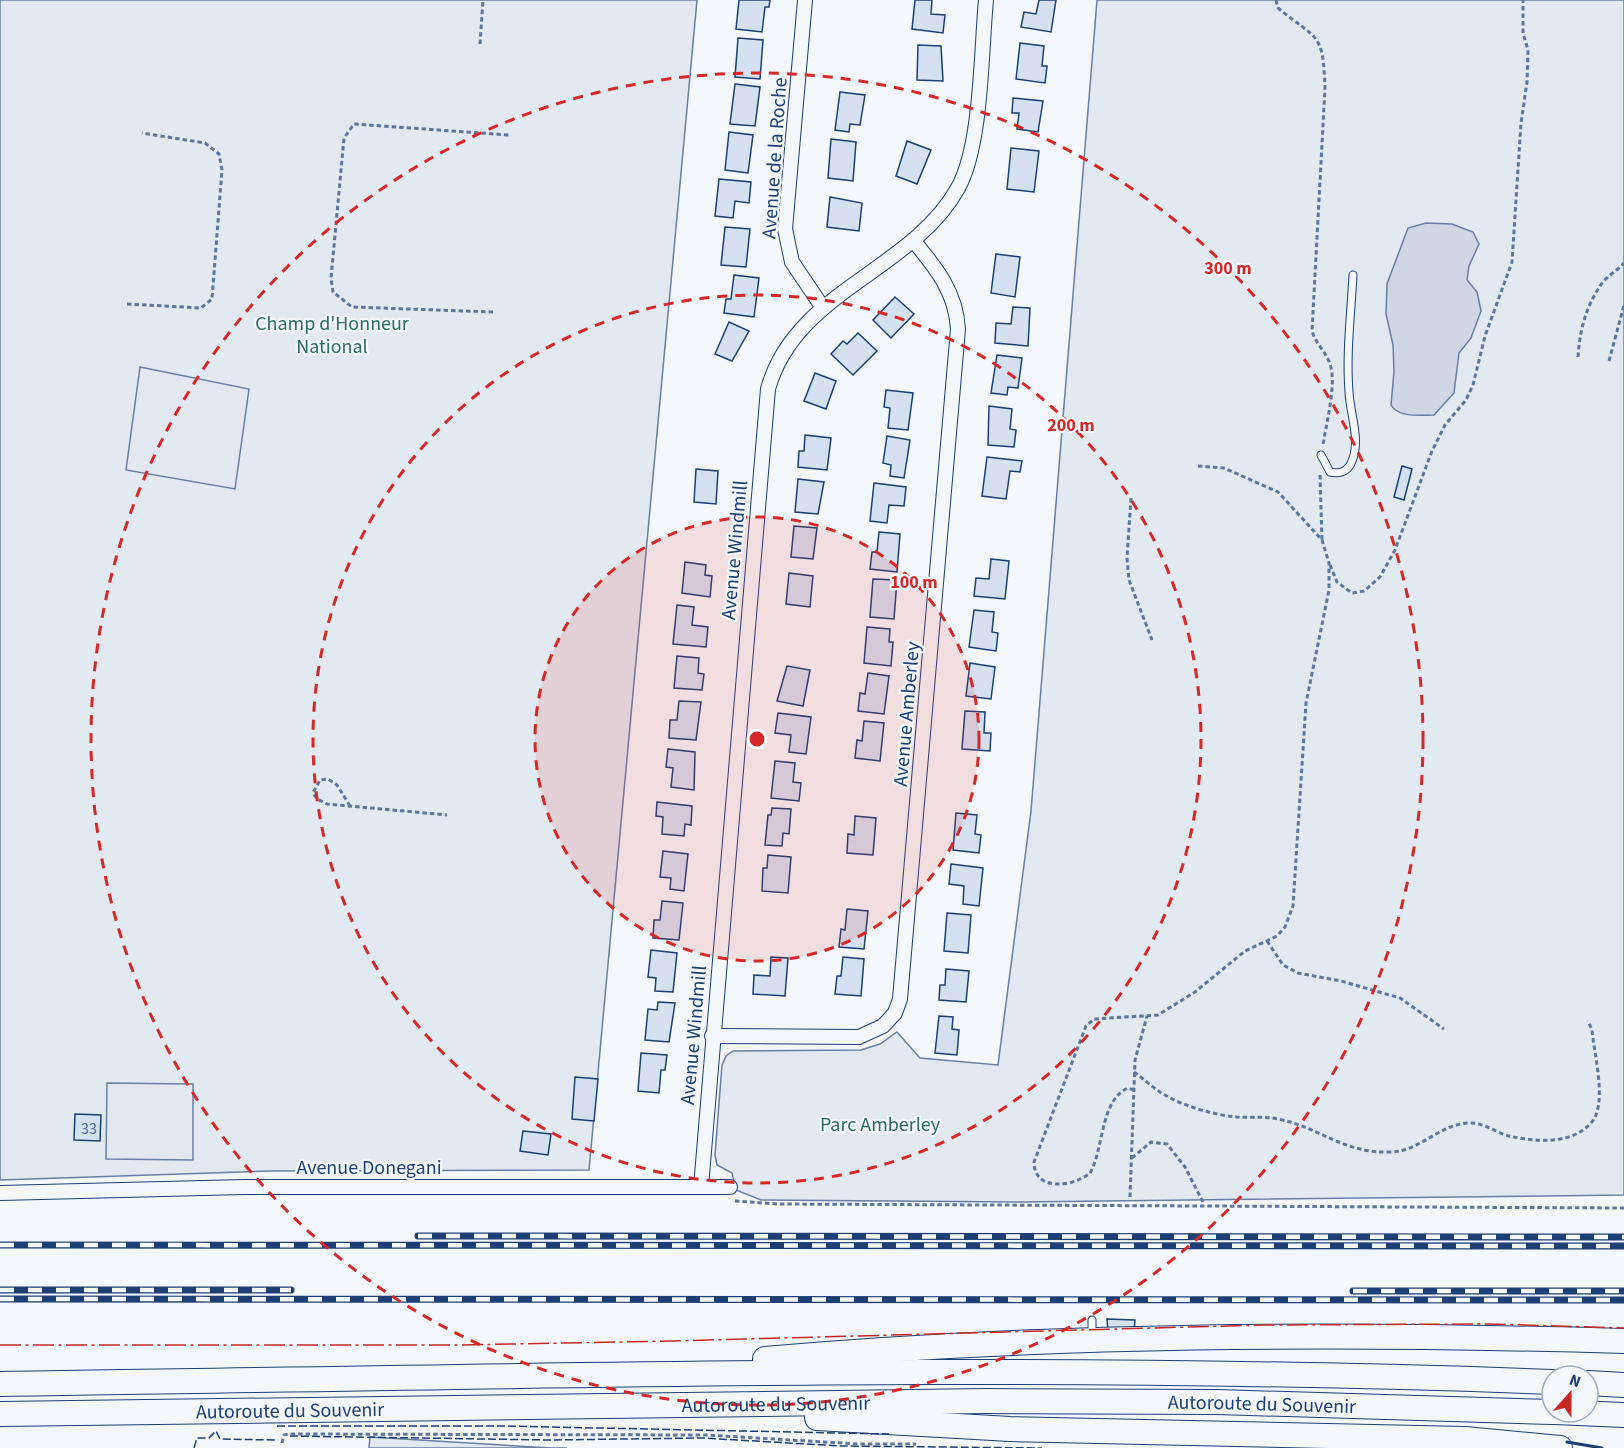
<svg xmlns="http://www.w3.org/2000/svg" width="1624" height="1448" viewBox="0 0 1624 1448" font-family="'Source Sans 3',sans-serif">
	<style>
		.green { fill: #e3e9f0; stroke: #687fa3; stroke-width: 1.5 }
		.parking { fill: #e3e8f0; stroke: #687fa3; stroke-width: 1.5 }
		.water { fill: #cfd7e4; stroke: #687fa3; stroke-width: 1.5 }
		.building { fill: #d5e0f0; stroke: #1d3f73; stroke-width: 1.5 }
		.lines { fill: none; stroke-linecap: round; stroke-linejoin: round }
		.lane-casing { stroke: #1d3f73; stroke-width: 9 }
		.street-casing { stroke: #1d3f73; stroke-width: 16 }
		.highway-casing { stroke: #1d3f73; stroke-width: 26 }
		.path { stroke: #5e769c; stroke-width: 3; stroke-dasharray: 4.5 3; stroke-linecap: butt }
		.lane { stroke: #f4f7fb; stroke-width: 7 }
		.street { stroke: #f4f7fb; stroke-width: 14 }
		.highway { stroke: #f4f7fb; stroke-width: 24 }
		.rail-casing { stroke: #1d3f73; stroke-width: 7 }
		.rail { stroke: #f4f7fb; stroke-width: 4.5; stroke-dasharray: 14; stroke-linecap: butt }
		.fence { stroke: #1d3f73; stroke-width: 1.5; stroke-dasharray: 8 3; stroke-linecap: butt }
		.wall { stroke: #1d3f73; stroke-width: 3 }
		.power { stroke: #c62828; stroke-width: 1.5; stroke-dasharray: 21 4.5 3 4.5; stroke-linecap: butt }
		.ring { fill: none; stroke: #d62828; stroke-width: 3; stroke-dasharray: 10 8 }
		.labels { text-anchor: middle; stroke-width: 4.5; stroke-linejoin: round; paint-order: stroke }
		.number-label { font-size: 16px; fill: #4b6792 }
		.street-label { font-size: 20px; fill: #1d3f73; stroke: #f4f7fb }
		.park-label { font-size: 20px; fill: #2c6c60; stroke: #f4f7fb }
		.centre { fill: #d62828; stroke: #f4f7fb; stroke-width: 3 }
		.ring-label { font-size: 18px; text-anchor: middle; font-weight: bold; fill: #d62828; stroke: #f4f7fb; stroke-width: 4.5; stroke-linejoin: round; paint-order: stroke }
	</style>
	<rect width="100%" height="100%" fill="#f4f7fb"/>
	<g class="green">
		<polygon points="0,0 697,0 589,1170 269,1171 0,1180"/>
		<polygon points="1097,0 1624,0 1624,1195 1021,1202 761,1200 736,1190 732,1173 717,1165 715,1155 722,1065 726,1056 733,1051 861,1050 880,1044 897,1032 920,1058 998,1065 1031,811"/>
		<polygon points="370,1437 551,1448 567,1448 369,1448"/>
	</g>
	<g class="parking">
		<polygon points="140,367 249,389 235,489 126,470"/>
		<polygon points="107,1083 193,1084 193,1160 106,1159"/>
	</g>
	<path class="water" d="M 1426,223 L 1452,224 L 1473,232 L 1479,244 L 1469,266 L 1467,280 L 1477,292 L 1481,311 L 1471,338 L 1459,353 L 1454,393 L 1434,415 C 1421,415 1398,418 1391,405 L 1394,372 L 1393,345 L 1386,314 L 1387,284 L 1408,228 Z"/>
	<g class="building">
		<polygon points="739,0 770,0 769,7 765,7 762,32 736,29"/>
		<polygon points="915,0 932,0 931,14 945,15 943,33 912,29"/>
		<polygon points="1039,0 1056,0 1051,32 1021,27 1024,12 1036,14"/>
		<polygon points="738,38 763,40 760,79 735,77"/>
		<polygon points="1020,43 1044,46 1042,66 1047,66 1045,83 1016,79"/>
		<polygon points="918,45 941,46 943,81 917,80"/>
		<polygon points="735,84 760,87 755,126 730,124"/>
		<polygon points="840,92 865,95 860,125 850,124 849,132 835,130"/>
		<polygon points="1013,98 1043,101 1038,132 1017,129 1019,113 1012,113"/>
		<polygon points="729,132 753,135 748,173 725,170"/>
		<polygon points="831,139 856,142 853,181 828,178"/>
		<polygon points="907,141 931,150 917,184 896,176"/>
		<polygon points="1011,148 1039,151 1034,192 1007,189"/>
		<polygon points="719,179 751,182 749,203 735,201 733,218 715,216"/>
		<polygon points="830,197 862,203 859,231 827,227"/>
		<polygon points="725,227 750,229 746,267 721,265"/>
		<polygon points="996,254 1020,257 1015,297 991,293"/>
		<polygon points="734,275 759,278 754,317 724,313 726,299 731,299"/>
		<polygon points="895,297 914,314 891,338 873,320"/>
		<polygon points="1013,307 1030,308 1028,346 995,343 996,323 1011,324"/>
		<polygon points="729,322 749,331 732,361 715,354"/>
		<polygon points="858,333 877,351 853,375 831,354 843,341 847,344"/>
		<polygon points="997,355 1022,358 1018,388 1008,387 1007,395 991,393"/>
		<polygon points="815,373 836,381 826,409 804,401"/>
		<polygon points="886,390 913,393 908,430 888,428 890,408 884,407"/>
		<polygon points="989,406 1012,409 1010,429 1016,430 1014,447 988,445"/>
		<polygon points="805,435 831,438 827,470 798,467 799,451 804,451"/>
		<polygon points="887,436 910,440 904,478 890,476 891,465 883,463"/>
		<polygon points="987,457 1022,461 1020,472 1010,471 1006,499 982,496"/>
		<polygon points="1402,466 1412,469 1404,500 1394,497"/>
		<polygon points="696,469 718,471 716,504 694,502"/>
		<polygon points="798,479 824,482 818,514 795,512"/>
		<polygon points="874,483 906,487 904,506 889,505 887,523 870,521"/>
		<polygon points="794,526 817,528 813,559 791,557"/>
		<polygon points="879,532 900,534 897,572 870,569 872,552 877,552"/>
		<polygon points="991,559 1009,561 1005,599 974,596 976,578 989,579"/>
		<polygon points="685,562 706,565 705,575 712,576 710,597 682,593"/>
		<polygon points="789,573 813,576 810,607 786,604"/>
		<polygon points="873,579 897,580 894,619 870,617"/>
		<polygon points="677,605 694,607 692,625 708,627 706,647 673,644"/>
		<polygon points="974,610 994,612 992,632 998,633 996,651 969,647"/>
		<polygon points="867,627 890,629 889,642 893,642 891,666 864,663"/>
		<polygon points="677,656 699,658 698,673 704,674 702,690 674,688"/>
		<polygon points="970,663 995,667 991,699 966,696"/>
		<polygon points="787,666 810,670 803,706 777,701"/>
		<polygon points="868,673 889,676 884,714 858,711 860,693 865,694"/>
		<polygon points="679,701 701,702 696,740 669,738 670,720 677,720"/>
		<polygon points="965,711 985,712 984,733 991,733 990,751 962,749"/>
		<polygon points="778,713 811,717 806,754 789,752 791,735 775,733"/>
		<polygon points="864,721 884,723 880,761 855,758 857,740 862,741"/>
		<polygon points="668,749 695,752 694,790 671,787 673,768 666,767"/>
		<polygon points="775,761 795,763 793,782 801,783 799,801 771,798"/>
		<polygon points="657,802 692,806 691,825 685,824 684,836 662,834 663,817 656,816"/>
		<polygon points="772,808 791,809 789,834 783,833 782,846 765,845 768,815 771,815"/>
		<polygon points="956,813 977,815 975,834 981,835 979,853 953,850"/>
		<polygon points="855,816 876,818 873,855 847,853 848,834 854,835"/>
		<polygon points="663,851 688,854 684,891 670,889 671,878 660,877"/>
		<polygon points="768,855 791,857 788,893 762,891 763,868 767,868"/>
		<polygon points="951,864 983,868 979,906 963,904 964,886 949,884"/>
		<polygon points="662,901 683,903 679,940 653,938 654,920 660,920"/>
		<polygon points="847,909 868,911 864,949 839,947 841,929 845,930"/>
		<polygon points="947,913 971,915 968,953 944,951"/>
		<polygon points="651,950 677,953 673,992 655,991 656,978 648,977"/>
		<polygon points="771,957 788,958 785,996 753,994 754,975 770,976"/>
		<polygon points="843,957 864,959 861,996 835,994 837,976 841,976"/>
		<polygon points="946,969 969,971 966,1002 939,1000 940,985 945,985"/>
		<polygon points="658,1002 675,1003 669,1042 645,1040 648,1009 657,1010"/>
		<polygon points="939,1016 953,1017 952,1029 959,1030 957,1055 935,1053"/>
		<polygon points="641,1053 667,1055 665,1070 661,1070 659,1093 638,1091"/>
		<polygon points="575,1077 598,1079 594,1121 572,1119"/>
		<polygon points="75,1114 101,1115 100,1141 74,1140"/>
		<polygon points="523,1131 551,1134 548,1155 520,1151"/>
		<polygon points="1107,1319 1135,1320 1134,1331 1108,1331"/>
	</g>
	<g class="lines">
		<g class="lane-casing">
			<g id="lane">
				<path d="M 1321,455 L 1330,472 C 1340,474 1348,472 1352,461 C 1361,440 1350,414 1349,392 C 1346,353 1351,314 1353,275"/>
				<polyline points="1092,1336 1092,1320"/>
			</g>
		</g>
		<g class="street-casing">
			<g id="street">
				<polyline points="805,0 785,229 792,262 823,308"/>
				<path d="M 712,1036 L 859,1037 L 883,1026 L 895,1013 L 900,999 L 958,329 C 956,292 936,268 913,240"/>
				<path d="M 701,1187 L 768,389 C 795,291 912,271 958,188 C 982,145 981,51 986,0"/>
				<polyline points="0,1193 244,1187 730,1187"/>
			</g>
		</g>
		<g class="highway-casing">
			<g id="highway">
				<path d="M 765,1359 C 1050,1334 1338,1333 1624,1341"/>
				<polyline points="1588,1383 1624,1385"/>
				<path d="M 0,1384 C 517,1377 1035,1362 1552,1382"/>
				<polyline points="1555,1412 1624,1415"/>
				<path id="s1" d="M 0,1414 L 986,1401 L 1217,1402 L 1552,1412"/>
				<polyline points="817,1418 1010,1429 1465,1439 1560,1448"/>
			</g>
		</g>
		<g class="path">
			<path d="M 1276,0 L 1278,8 C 1318,41 1323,31 1325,88 L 1312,331 C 1316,344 1326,352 1330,364 C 1337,384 1326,424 1323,445"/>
			<polyline points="480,44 483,0"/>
			<polyline points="127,304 201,308 212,299 222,170 219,154 205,143 142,133"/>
			<polyline points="493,312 352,307 333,292 331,278 344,138 354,124 509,135"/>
			<path d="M 1578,357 C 1580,329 1586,305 1603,282 C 1609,275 1618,270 1624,263"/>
			<polyline points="1609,361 1624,305"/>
			<polyline points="1320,475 1322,540"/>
			<polyline points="1131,498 1127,558 1129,580 1152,640"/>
			<polyline points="1330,565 1337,582 1352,593 1364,591 1380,577 1395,550 1432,451 1445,425 1466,400 1473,385 1485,336 1512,262 1521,123 1527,82 1528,50 1523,33 1523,0"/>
			<polyline points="350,806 337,785 328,779 320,780 313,793 317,799 327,804 447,815"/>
			<polyline points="1267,941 1283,965 1298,973 1341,981 1400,998 1444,1029"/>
			<path d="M 1134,1072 C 1144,1079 1153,1088 1163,1094 C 1183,1106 1214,1115 1237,1117 C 1251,1118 1265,1116 1278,1119 C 1319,1127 1344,1154 1391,1152 C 1421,1151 1440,1123 1471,1123 C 1484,1123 1497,1133 1509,1136 C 1536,1142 1571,1145 1591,1123 C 1608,1105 1594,1054 1592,1030 L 1588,1021"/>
			<path d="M 1134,1090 L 1128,1088 C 1100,1100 1104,1149 1090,1173 C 1073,1187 1034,1192 1034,1162 L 1086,1026 L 1094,1019 L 1158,1015 L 1195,992 L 1245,951 L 1277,936 L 1285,927 L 1293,906 L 1306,703 L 1329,590 L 1329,563 L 1322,540 L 1278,492 L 1224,468 L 1198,466"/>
			<polyline points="1132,1158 1151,1142 1167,1144 1185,1167 1204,1204"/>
			<polyline points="1130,1197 1135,1060 1147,1016"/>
			<polyline points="735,1201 778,1204 1624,1208"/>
			<polyline points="282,1443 284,1435 288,1434 706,1435 858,1444 916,1444"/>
		</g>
		<use href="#lane" class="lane"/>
		<use href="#street" class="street"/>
		<use href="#highway" class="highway"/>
		<g class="rail-casing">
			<g id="rail">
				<polyline points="418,1236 1624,1237"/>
				<polyline points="0,1245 1624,1246"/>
				<polyline points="0,1290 291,1290"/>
				<polyline points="1353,1291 1624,1291"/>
				<polyline points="0,1299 1624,1300"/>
			</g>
		</g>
		<use href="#rail" class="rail"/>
		<g class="fence">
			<polyline points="277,1426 502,1426 889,1434"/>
			<polyline points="290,1436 550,1440 703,1438 841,1446 1042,1448"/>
			<polyline points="194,1448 197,1438 209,1438 216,1431 220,1439 275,1440"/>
		</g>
		<polyline class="wall" points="1567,1442 1602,1448"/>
		<polyline class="power" points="0,1345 460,1345 671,1341 1263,1325 1488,1324 1624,1328"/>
	</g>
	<circle cx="757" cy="739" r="222" fill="#d62828" fill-opacity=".12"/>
	<g class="ring">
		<circle cx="757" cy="739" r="222"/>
		<circle cx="757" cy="739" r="444"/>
		<circle cx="757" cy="739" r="666"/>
	</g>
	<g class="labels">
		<g class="number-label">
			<text x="89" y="1134">33</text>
		</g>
		<g class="street-label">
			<text transform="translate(774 158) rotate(-86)" y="7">Avenue de la Roche</text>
			<text transform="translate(734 550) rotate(-85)" y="7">Avenue Windmill</text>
			<text transform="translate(906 714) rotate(-85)" y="7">Avenue Amberley</text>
			<text transform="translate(693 1035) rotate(-85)" y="7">Avenue Windmill</text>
			<text x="369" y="1174">Avenue Donegani</text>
			<text dy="7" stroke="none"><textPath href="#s1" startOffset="1262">Autoroute du Souvenir</textPath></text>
			<text dy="7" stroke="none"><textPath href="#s1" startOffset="776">Autoroute du Souvenir</textPath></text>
			<text dy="7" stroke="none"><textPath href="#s1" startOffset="290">Autoroute du Souvenir</textPath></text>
		</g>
		<g class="park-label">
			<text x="332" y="330">Champ d'Honneur<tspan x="332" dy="23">National</tspan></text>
			<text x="880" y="1131">Parc Amberley</text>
		</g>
	</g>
	<circle cx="757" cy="739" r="9" class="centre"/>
	<g class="ring-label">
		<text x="1228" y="274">300 m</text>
		<text x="1071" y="431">200 m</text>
		<text x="914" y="588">100 m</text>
	</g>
	<g transform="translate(1570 1394) rotate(21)"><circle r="28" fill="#f4f7fb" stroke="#9eadc5" stroke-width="1.5"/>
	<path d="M0-4.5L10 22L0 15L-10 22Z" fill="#c62828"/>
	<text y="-9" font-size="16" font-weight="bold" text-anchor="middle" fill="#1d3f73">N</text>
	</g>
</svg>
